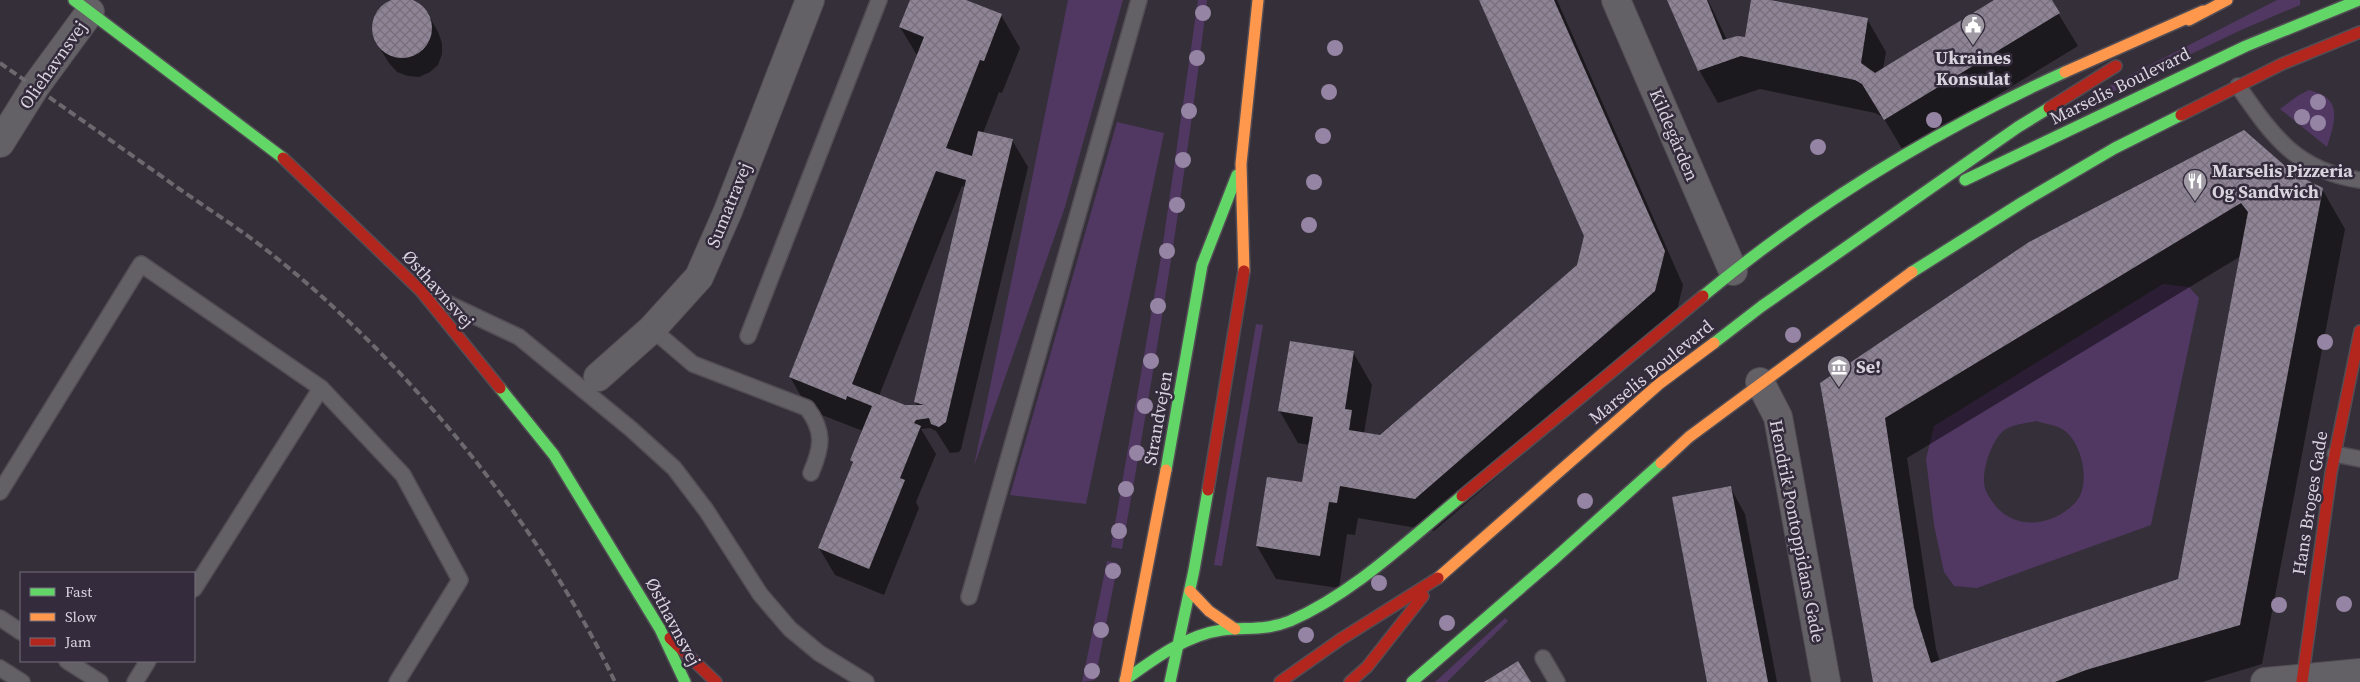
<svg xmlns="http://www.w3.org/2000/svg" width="2360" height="682" viewBox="0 0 2360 682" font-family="'Source Serif 4',serif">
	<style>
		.green { fill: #513862; fill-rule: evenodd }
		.shadow { fill: #0007; fill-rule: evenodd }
		.building { fill: url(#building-cross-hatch); fill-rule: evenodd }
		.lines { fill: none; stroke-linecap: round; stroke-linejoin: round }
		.lane-casing { stroke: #524d55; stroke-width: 18 }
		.street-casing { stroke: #524d55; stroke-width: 30 }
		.fast-casing { stroke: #524d55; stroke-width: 14 }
		.slow-casing { stroke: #524d55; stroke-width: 14 }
		.jam-casing { stroke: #524d55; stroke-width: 14 }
		.lane { stroke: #636066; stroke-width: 15 }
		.street { stroke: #636066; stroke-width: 28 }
		.fast { stroke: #63d668; stroke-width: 11 }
		.slow { stroke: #ff974d; stroke-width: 11 }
		.jam { stroke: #b3261e; stroke-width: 11 }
		.rail { stroke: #6b686e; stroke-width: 4; stroke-dasharray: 8 4; stroke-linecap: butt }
		.tree { fill: #9584a3 }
		.labels { text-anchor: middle; stroke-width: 5; stroke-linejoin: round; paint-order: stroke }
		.poi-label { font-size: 18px; font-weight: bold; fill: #d9d3de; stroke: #342b3c; text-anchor: start }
		.street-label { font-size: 18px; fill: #d9d3de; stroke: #342b3c }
	</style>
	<defs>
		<pattern id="building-cross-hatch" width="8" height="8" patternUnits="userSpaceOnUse" patternTransform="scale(1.25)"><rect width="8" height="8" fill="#8e8495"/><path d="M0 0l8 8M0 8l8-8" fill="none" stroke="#776f7c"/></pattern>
	</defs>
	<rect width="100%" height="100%" fill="#342f38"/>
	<g class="green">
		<polygon points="1068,0 1123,0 1065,207 974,466"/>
		<path d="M 1198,0 L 1207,0 C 1185,184 1155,367 1122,549 L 1111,547 L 1161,257 Z"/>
		<polygon points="2277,0 2300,0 2300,5 2241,30 2106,95 2103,89"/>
		<path d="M 2309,90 C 2344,98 2335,121 2327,147 L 2280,109 L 2299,95 Z"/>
		<polygon points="1117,122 1164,133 1086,504 1010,495"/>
		<path d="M 2163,284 L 2189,287 L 2199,298 L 2151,525 L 1977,588 L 1954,586 L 1944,572 L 1934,525 L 1926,459 L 1934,426 ZM 2036,421 C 2045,424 2058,425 2065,431 C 2083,445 2092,487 2074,504 C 2046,531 2004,530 1986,491 C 1979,475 1992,437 2006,429 C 2015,424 2026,423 2036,421 Z"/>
		<polygon points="1256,324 1263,325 1222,566 1214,565"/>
		<polygon points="1107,561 1118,563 1095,680 1082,682"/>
		<polygon points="1505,618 1508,621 1447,682 1435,682"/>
	</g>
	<g class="shadow">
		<polygon points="394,0 411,0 419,3 427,12 438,32 442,43 442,54 438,65 430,72 419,77 408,76 397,72 389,63 377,44 373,33 373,21 378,11 386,3"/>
		<path d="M 911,0 L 962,0 L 1001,15 L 1020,48 L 1002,93 L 999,92 L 983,133 L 1012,140 L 1028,167 L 961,449 L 959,452 L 950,453 L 936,431 L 930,428 L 921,429 L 936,454 L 916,502 L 919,508 L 884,595 L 835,575 L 819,548 L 853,464 L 851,460 L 863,431 L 809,410 L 790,377 L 918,57 L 900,27 ZM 962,186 L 966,188 L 915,402 L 918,407 L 905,406 L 879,396 Z"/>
		<polygon points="1480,0 1557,0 1683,285 1674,324 1434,531 1358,518 1355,535 1347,534 1339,588 1276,579 1257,546 1303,484 1310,445 1298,443 1279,410 1353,352 1372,385 1364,433 1380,437 1578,266 1585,236"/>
		<polygon points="1669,0 1708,0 1727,40 1746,38 1752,0 1763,0 1867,19 1886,52 1883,69 1996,0 2050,0 2078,46 1904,152 1883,117 1875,113 1760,89 1718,103 1699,70"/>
		<path d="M 2292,174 L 2322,189 L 2345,229 L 2262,664 L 2202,682 L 1874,682 L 1822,383 ZM 2241,256 L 2180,580 L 1940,662 L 1936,649 L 1907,458 Z"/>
		<polygon points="1730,487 1745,514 1777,682 1709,682"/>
	</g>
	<g class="building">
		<circle cx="402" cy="28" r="30"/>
		<path d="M 910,0 L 966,0 L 1002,14 L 984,61 L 980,60 L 946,148 L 972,156 L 978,131 L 1013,139 L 946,422 L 939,427 L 931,424 L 929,418 L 916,420 L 914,423 L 921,426 L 900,478 L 905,480 L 869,569 L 818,548 L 853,462 L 850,460 L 872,406 L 847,396 L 846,400 L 789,377 L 924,37 L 899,27 ZM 936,171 L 966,180 L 914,402 L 924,405 L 905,405 L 852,384 Z"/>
		<polygon points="1479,0 1554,0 1665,251 1655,291 1415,499 1340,486 1337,503 1329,502 1320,556 1256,546 1267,477 1302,482 1313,417 1278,411 1290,341 1354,351 1345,409 1352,410 1349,430 1380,435 1577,265 1584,236"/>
		<polygon points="1667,0 1707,0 1723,40 1737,36 1745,37 1751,0 1770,0 1868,18 1861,63 1875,73 1994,0 2052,0 2060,13 1884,120 1862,84 1855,80 1741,56 1698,71"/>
		<path d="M 2244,130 L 2293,173 L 2323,188 L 2240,625 L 2086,670 L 2055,682 L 1873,682 L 1820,383 L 2029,242 ZM 2241,203 L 2248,212 L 2178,579 L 1931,663 L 1914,608 L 1885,418 Z"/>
		<polygon points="1731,486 1768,682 1707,682 1672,497"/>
		<polygon points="1518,661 1531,682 1484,682"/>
	</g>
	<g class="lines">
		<g class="lane-casing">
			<g id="lane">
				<path d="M 2238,86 C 2272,135 2296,171 2360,180"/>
				<polyline points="432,296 519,337 631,429 674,468 706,510 760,594 790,629 819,653 866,682"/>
				<path d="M 652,329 L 693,364 L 807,408 C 825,432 822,447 811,473"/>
				<polyline points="748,336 879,0"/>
				<polyline points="2335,454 2360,459"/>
				<polyline points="0,492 141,264 321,388 403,475 460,580 397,682"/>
				<polyline points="194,589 321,388"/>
				<polyline points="969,597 1139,0"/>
				<polyline points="0,618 21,632"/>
				<polyline points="1543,658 1557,682"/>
				<polyline points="67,661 100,682"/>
				<polyline points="0,668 22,682"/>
				<polyline points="135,682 148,661"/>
			</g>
		</g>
		<g class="street-casing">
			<g id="street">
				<polyline points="1616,0 1733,271"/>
				<polyline points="0,143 35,87 90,12"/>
				<polyline points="598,377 652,329 699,277 728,211 810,0"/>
				<polyline points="1760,382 1778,417 1826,682"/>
				<polyline points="2265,682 2360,673"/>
			</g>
		</g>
		<g class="fast-casing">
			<g id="fast">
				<polyline points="74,0 283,158"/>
				<polyline points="1965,180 2246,46 2359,0"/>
				<polyline points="1912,272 2023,202 2115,148 2181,115"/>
				<path d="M 1703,296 C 1813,205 1936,130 2065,72"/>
				<polyline points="1714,343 1762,306 2018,127 2049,108"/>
				<polyline points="500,388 554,455 660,629 685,682"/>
				<polyline points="1166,470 1202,265 1237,175"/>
				<path d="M 1125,680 C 1154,659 1186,635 1222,630 C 1247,627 1265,631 1290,621 C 1354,593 1408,540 1462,496"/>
				<polyline points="1170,682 1194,570 1208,490"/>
				<polyline points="1412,682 1553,560 1661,463"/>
			</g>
		</g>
		<g class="slow-casing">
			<g id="slow">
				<polyline points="2189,20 2227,0"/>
				<polyline points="2065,72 2203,11"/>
				<polyline points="1244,271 1241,164 1258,0"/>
				<polyline points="1661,463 1689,437 1912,272"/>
				<polyline points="1438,578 1659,384 1714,343"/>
				<polyline points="1190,591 1209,611 1235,629"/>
				<polyline points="1125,682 1166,470"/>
			</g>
		</g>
		<g class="jam-casing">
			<g id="jam">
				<polyline points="2049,108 2116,66"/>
				<polyline points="2181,115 2282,64 2360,32"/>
				<polyline points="283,158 421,291 500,388"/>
				<polyline points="1208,490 1244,271"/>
				<polyline points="1462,496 1703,296"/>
				<polyline points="670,638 716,682"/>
				<polyline points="1280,682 1341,639 1438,578"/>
				<polyline points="1350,682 1367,667 1423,596"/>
				<polyline points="2302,682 2331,473 2360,331"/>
			</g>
		</g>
		<use href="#lane" class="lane"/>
		<use href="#street" class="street"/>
		<use href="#fast" class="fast"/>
		<use href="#slow" class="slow"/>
		<use href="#jam" class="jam"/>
		<path class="rail" d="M 0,63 C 59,104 119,146 178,188 C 208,209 240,229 269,252 C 406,360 541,525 615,682"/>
	</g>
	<g class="tree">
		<circle cx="1203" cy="13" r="8"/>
		<circle cx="1335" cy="48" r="8"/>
		<circle cx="1197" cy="58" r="8"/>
		<circle cx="1329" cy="92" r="8"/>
		<circle cx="2318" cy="102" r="8"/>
		<circle cx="1189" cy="111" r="8"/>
		<circle cx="2302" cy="117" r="8"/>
		<circle cx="1934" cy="120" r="8"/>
		<circle cx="2318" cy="123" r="8"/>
		<circle cx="1323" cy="136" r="8"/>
		<circle cx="1818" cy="147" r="8"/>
		<circle cx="1183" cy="160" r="8"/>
		<circle cx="1314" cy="182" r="8"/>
		<circle cx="1177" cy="205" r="8"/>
		<circle cx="1309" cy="225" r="8"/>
		<circle cx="1167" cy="251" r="8"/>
		<circle cx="1158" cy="306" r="8"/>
		<circle cx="1793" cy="335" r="8"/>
		<circle cx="2325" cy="342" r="8"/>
		<circle cx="1151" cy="361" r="8"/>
		<circle cx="1145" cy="406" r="8"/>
		<circle cx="1137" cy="453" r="8"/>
		<circle cx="1126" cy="489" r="8"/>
		<circle cx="1585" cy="501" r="8"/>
		<circle cx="1119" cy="531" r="8"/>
		<circle cx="1113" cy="571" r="8"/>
		<circle cx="1379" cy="583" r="8"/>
		<circle cx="2344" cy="604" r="8"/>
		<circle cx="2279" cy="605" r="8"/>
		<circle cx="1447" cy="623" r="8"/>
		<circle cx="1101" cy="630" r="8"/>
		<circle cx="1306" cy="635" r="8"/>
		<circle cx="1092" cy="671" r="8"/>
	</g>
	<defs>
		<g id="civic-pin" transform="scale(1.25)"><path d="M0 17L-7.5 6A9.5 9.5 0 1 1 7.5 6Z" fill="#9f9aa4" stroke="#342b3c"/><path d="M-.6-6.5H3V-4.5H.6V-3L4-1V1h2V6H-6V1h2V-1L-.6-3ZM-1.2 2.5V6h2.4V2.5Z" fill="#fff"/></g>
		<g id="restaurant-pin" transform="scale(1.25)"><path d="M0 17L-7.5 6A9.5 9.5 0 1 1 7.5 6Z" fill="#9f9aa4" stroke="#342b3c"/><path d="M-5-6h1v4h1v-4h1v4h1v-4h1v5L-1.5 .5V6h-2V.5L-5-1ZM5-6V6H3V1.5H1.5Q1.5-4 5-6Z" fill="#fff"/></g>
		<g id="museum-pin" transform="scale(1.25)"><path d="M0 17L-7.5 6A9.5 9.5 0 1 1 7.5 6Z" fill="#9f9aa4" stroke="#342b3c"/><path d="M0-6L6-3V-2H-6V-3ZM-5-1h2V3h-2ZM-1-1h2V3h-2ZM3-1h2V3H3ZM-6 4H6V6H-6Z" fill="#fff"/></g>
	</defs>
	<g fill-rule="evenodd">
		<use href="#civic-pin" x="1973" y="25"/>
		<use href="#restaurant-pin" x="2195" y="181"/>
		<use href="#museum-pin" x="1839" y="367"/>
	</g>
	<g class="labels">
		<g class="poi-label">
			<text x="1973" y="64" text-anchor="middle">Ukraines<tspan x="1973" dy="21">Konsulat</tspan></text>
			<text x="2212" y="177">Marselis Pizzeria<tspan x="2212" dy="21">Og Sandwich</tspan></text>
			<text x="1856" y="373">Se!</text>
		</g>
		<g class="street-label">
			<text transform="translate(53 65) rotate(-55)" y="6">Oliehavnsvej</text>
			<text transform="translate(2120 86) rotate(-26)" y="6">Marselis Boulevard</text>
			<text transform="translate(1674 135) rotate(67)" y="6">Kildegården</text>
			<text transform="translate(729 205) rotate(-68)" y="6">Sumatravej</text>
			<text transform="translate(438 289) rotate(48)" y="6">Østhavnsvej</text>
			<text transform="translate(1651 372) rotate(-39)" y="6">Marselis Boulevard</text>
			<text transform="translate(1158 418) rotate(-80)" y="6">Strandvejen</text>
			<text transform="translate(2310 503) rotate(-81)" y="6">Hans Broges Gade</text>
			<text transform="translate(1797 531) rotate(79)" y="6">Hendrik Pontoppidans Gade</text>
			<text transform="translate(673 622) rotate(62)" y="6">Østhavnsvej</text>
		</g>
	</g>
	<rect x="20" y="572" width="175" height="90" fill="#342b3c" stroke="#766e7d"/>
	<rect x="30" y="588" width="25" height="8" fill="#63d668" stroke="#766e7d"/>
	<text x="65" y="597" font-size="15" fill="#d9d3de">Fast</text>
	<rect x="30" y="613" width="25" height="8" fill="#ff974d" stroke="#766e7d"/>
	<text x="65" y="622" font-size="15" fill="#d9d3de">Slow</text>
	<rect x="30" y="638" width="25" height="8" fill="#b3261e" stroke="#766e7d"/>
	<text x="65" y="647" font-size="15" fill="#d9d3de">Jam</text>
</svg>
